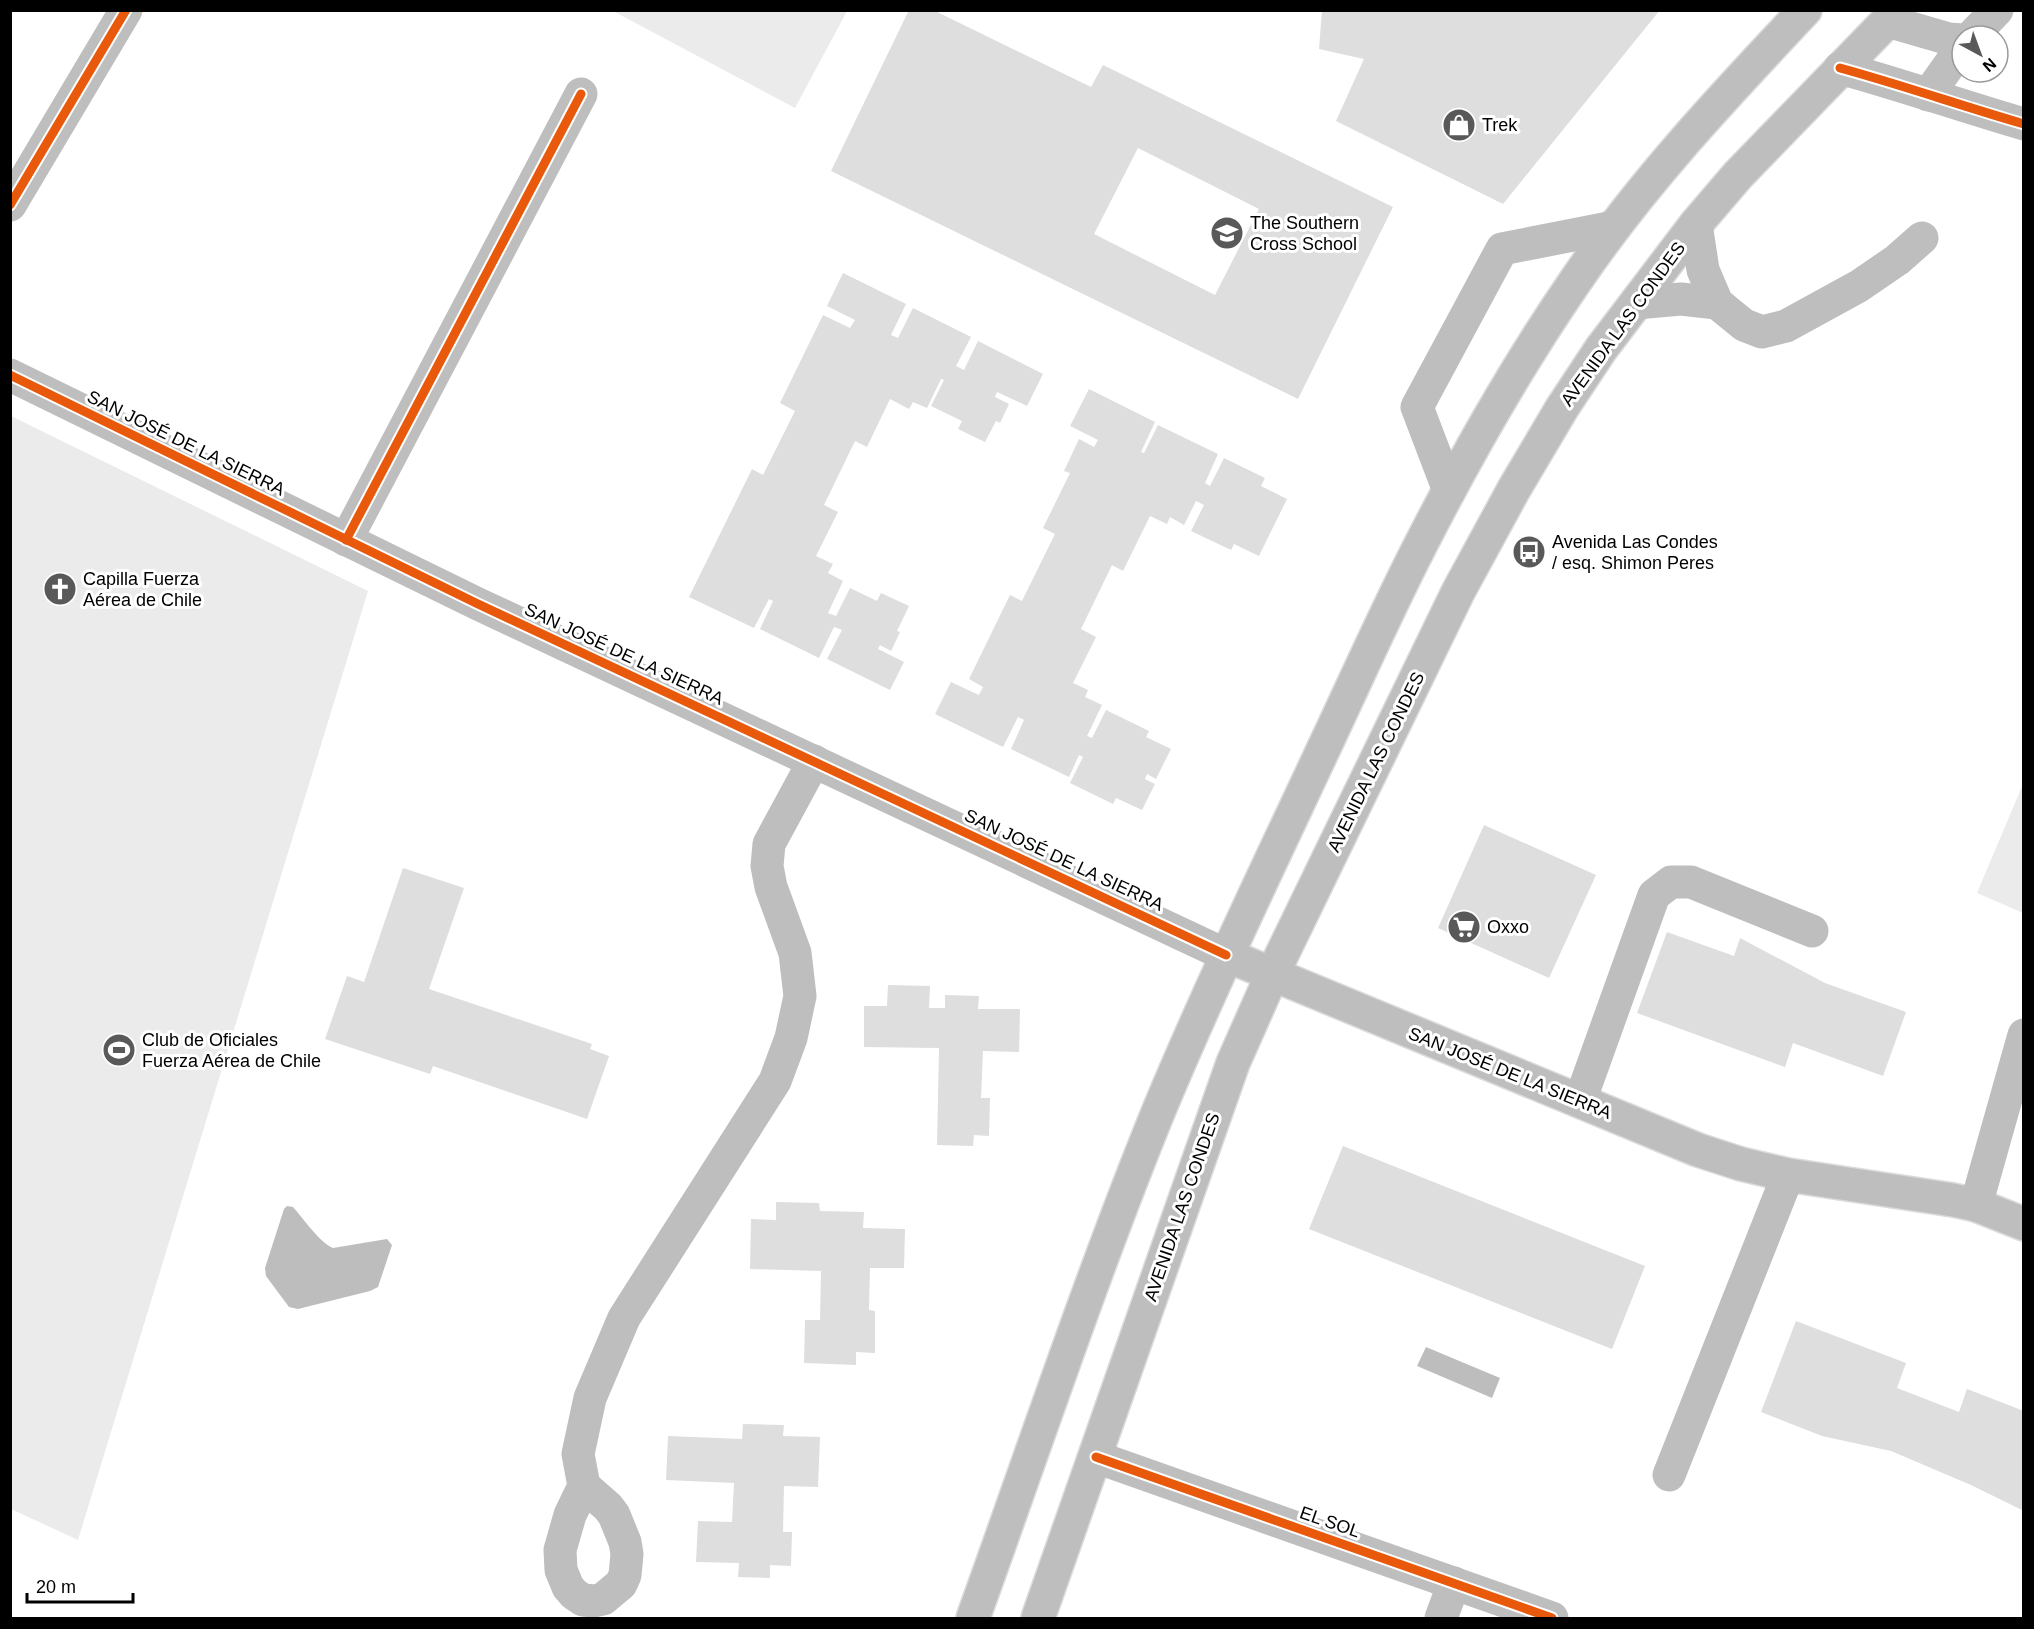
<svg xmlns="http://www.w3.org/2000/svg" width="2034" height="1629" viewBox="0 0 2034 1629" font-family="Helvetica,sans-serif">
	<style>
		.green { fill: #ebebeb }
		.water { fill: #bdbdbd }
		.building { fill: #dedede; fill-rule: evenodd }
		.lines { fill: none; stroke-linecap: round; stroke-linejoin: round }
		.major-casing { stroke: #dbdbdb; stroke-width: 36 }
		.minor { stroke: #bebebe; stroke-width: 33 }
		.major { stroke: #bebebe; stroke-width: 33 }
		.cycleway-casing { stroke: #fff; stroke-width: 13 }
		.cycleway { stroke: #e8590c; stroke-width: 9 }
		.labels { text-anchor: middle; stroke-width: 6; stroke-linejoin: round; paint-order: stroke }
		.poi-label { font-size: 18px; fill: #000; stroke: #fff; text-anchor: start }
		.street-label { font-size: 18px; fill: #000; stroke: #fff }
	</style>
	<rect width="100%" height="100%" fill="#fff"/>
	<g class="green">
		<polygon points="613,11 847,11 795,108"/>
		<polygon points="11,416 368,591 78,1540 11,1509"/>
		<polygon points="2023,784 2024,913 2023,913 1977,893"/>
	</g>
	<g class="water">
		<path d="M 287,1206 L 293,1207 C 303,1218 320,1243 333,1248 L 387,1239 L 392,1245 L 378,1287 L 370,1291 L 298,1309 L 289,1307 L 266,1276 L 265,1268 L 284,1209 Z"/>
		<polygon points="1426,1347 1500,1378 1492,1398 1417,1366"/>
	</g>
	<g class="building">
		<path d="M 909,10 L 933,10 L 1091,87 L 1103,65 L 1393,207 L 1298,399 L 831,171 ZM 1138,148 L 1259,209 L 1215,295 L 1094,234 Z"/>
		<polygon points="1322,10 1660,10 1503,204 1336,121 1364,59 1319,49"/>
		<polygon points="843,273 906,304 891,335 898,338 913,308 971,337 956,366 964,370 978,341 1043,374 1027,406 997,392 995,397 1009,404 1000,423 996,421 985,442 958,429 962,421 931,406 944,380 941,379 927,408 913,402 909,409 890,399 867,447 855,441 824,505 838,512 816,556 833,564 828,573 843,581 828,613 836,616 850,588 877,601 881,593 909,606 897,631 900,632 891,651 880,645 878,649 904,662 890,690 827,659 842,630 834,627 819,658 760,629 773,601 769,599 754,628 689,597 752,469 763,475 795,411 780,403 823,315 850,328 855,320 827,306"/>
		<polygon points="1089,389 1155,422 1141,452 1144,453 1158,425 1218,454 1205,483 1210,486 1224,458 1265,478 1261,486 1287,499 1259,556 1234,544 1231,550 1191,531 1204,505 1196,501 1184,525 1170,517 1167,524 1150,516 1123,571 1112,565 1081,629 1096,637 1073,683 1088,690 1085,697 1102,705 1087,736 1092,738 1106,710 1149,731 1146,737 1171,749 1156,779 1147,774 1145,779 1155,784 1142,810 1116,798 1113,804 1070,783 1083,757 1079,755 1069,777 1011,749 1024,720 1018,717 1003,747 935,714 951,682 979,695 983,687 969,679 1010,595 1022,601 1055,534 1043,528 1070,473 1064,471 1079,439 1094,447 1098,440 1070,426"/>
		<polygon points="1484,825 1596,875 1549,978 1438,928"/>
		<polygon points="403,868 464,888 429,989 592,1044 590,1049 609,1056 587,1119 433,1066 430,1074 325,1039 347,976 364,982"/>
		<polygon points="1667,932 1734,956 1740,938 1825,983 1906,1012 1883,1076 1793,1043 1785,1067 1637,1013"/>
		<polygon points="888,985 930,986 929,1008 945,1008 945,995 979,996 978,1009 1020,1009 1019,1052 983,1051 981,1098 990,1098 989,1136 974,1135 973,1146 937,1145 939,1048 864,1047 864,1006 887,1006"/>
		<polygon points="1343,1146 1645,1266 1612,1349 1309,1229"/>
		<polygon points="776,1202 819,1203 820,1211 864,1212 863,1228 905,1229 904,1268 870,1268 869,1310 875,1311 875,1353 856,1352 856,1365 804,1363 805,1320 820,1320 821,1271 750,1269 751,1219 776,1220"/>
		<polygon points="1796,1321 1906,1363 1897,1388 1959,1412 1967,1389 2024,1411 2024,1511 1971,1485 1891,1451 1822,1436 1761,1412"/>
		<polygon points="743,1424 784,1425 783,1436 820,1437 818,1487 784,1486 783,1532 792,1532 791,1566 770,1565 770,1578 738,1577 739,1563 696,1562 698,1521 732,1522 734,1483 666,1480 668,1436 742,1439"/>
	</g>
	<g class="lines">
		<g class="major-casing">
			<g id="major">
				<polyline points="1226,955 1698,1150 1741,1164 1788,1175 1953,1200 1976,1205 2024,1224"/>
				<path d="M 973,1618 C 1034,1449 1091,1277 1159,1110 C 1212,983 1272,859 1330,735 C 1360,671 1389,606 1421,544 C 1467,454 1517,366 1574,283 C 1641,184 1723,97 1805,10"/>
				<polyline points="1038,1618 1233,1063 1272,975 1458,592 1514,489 1562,408 1601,349 1696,224 1738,175 1898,10"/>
			</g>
		</g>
		<g class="minor">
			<polyline points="1887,21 1949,39 1962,40"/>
			<polyline points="1972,36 1997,10"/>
			<path d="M 1840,68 C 1902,85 1962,106 2024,124"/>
			<polyline points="1928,95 1962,47"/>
			<polyline points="10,205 126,10"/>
			<polyline points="1696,224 1703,270 1717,303 1744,325 1762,332 1786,326 1859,286 1897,260 1922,238"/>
			<polyline points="1636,303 1681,299 1717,303"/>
			<polyline points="10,375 478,604 1226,955"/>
			<polyline points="1449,491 1417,407 1502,249 1614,227"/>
			<polyline points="346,540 581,94"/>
			<polyline points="1580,1101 1654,895 1671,882 1691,882 1812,931"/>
			<polyline points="1976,1205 2024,1035"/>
			<polyline points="1096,1457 1552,1618"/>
			<polyline points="1669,1475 1788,1175"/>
			<polyline points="584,1486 608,1507 614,1515 625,1542 627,1554 625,1575 621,1584 603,1599 594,1601 583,1600 574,1594 568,1587 561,1570 560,1550 570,1515 584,1486 578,1454 590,1398 624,1318 775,1081 791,1038 800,996 795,953 771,887 767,866 769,844 814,761"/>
			<polyline points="1441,1618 1454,1583"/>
		</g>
		<use href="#major" class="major"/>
		<g class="cycleway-casing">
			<g id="cycleway">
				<path d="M 1840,68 C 1902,85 1962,106 2024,124"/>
				<polyline points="10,205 126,10"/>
				<polyline points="10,375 478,604 1226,955"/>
				<polyline points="346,540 581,94"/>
				<polyline points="1096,1457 1552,1618"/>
			</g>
		</g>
		<use href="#cycleway" class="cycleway"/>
	</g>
	<defs>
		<g id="shop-disc" transform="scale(1.725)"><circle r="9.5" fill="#595959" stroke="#fff"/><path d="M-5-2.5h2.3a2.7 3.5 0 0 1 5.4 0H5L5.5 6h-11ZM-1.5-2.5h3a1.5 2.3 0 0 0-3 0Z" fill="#fff"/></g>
		<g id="school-disc" transform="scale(1.725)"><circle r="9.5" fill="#595959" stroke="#fff"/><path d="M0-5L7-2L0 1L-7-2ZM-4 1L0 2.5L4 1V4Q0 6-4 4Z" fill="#fff"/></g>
		<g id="bus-disc" transform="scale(1.725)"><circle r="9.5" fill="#595959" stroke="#fff"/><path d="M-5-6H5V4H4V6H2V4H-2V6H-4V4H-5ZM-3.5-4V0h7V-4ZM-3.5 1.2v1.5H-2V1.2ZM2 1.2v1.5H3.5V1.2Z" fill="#fff"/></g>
		<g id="church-disc" transform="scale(1.725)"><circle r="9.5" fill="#595959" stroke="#fff"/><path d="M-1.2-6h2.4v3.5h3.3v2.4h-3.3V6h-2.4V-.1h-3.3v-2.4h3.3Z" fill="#fff"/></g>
		<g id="supermarket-disc" transform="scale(1.725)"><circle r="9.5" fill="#595959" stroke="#fff"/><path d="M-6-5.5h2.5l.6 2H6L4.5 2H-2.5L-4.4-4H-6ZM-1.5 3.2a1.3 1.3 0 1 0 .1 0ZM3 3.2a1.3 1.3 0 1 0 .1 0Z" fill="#fff"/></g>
		<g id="stadium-disc" transform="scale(1.725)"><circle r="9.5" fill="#595959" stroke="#fff"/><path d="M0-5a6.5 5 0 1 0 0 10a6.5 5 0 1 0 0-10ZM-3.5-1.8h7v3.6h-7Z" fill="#fff"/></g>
	</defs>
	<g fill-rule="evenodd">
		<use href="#shop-disc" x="1459" y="125"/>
		<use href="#school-disc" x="1227" y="233"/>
		<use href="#bus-disc" x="1529" y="552"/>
		<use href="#church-disc" x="60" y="589"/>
		<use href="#supermarket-disc" x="1464" y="927"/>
		<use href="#stadium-disc" x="119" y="1050"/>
	</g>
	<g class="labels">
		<g class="poi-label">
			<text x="1482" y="131">Trek</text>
			<text x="1250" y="229">The Southern<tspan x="1250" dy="21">Cross School</tspan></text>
			<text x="1552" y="548">Avenida Las Condes<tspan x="1552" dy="21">/ esq. Shimon Peres</tspan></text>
			<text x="83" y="585">Capilla Fuerza<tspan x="83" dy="21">Aérea de Chile</tspan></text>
			<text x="1487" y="933">Oxxo</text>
			<text x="142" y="1046">Club de Oficiales<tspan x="142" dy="21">Fuerza Aérea de Chile</tspan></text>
		</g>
		<g class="street-label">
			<text transform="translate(1623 324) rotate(-54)" y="6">AVENIDA LAS CONDES</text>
			<text transform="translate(186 443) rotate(26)" y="6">SAN JOSÉ DE LA SIERRA</text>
			<text transform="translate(624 654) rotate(25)" y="6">SAN JOSÉ DE LA SIERRA</text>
			<text transform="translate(1376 762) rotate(-64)" y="6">AVENIDA LAS CONDES</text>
			<text transform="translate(1064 860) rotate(25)" y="6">SAN JOSÉ DE LA SIERRA</text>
			<text transform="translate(1510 1073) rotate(22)" y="6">SAN JOSÉ DE LA SIERRA</text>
			<text transform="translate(1182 1207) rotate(-71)" y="6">AVENIDA LAS CONDES</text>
			<text transform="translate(1330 1522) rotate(19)" y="6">EL SOL</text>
		</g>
	</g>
	<rect width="2034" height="1629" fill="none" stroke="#000000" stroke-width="24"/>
	<g transform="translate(1980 54) rotate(139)"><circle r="28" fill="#ffffff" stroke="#999999" stroke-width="1.5"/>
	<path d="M0-4.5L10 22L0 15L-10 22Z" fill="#595959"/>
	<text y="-9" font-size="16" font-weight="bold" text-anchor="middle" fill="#000000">N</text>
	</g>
	<path d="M27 1593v9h106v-9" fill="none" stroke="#000000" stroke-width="3"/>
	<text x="36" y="1593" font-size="18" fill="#000000" stroke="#ffffff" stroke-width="4.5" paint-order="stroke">20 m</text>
</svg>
